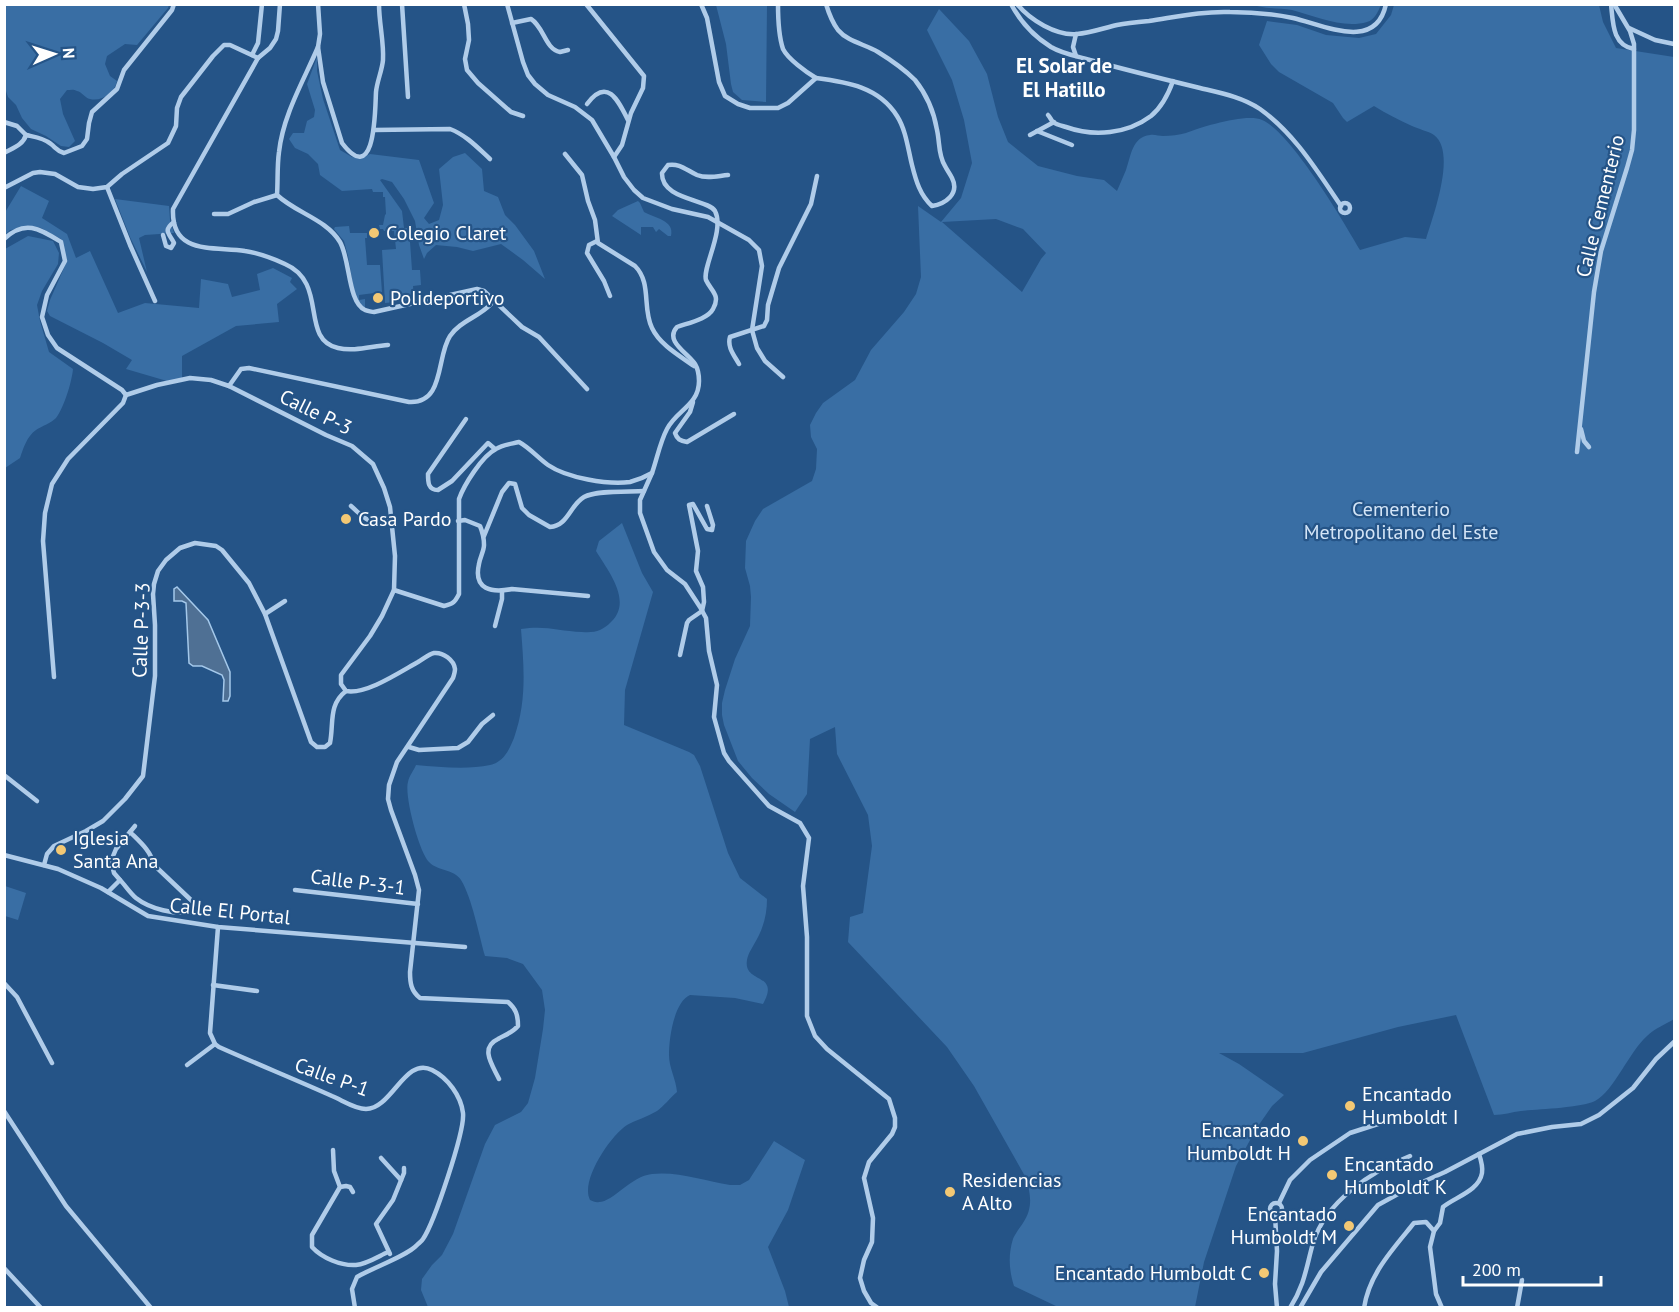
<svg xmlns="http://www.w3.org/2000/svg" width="1679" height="1312" viewBox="0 0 1679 1312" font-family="'PT Sans',sans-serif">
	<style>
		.green { fill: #396ea4; fill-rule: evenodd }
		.water { fill: #4f7094; stroke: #a4c8ea; stroke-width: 1.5 }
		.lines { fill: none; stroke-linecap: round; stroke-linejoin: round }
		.street { stroke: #b0cce9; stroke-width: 4.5 }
		.poi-dot { fill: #f3c874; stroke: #255487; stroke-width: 2 }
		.labels { text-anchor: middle; stroke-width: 4.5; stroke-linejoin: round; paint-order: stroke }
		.street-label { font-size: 20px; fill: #fff; stroke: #255487 }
		.poi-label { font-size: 20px; fill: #fff; stroke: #255487; text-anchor: start }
		.park-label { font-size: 20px; fill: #d4e5f7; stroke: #255487 }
		.neighbourhood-label { font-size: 21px; font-weight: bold; fill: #fff; stroke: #255487 }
	</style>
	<rect width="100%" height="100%" fill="#255487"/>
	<g class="green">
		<path d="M 1251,4 L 1381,4 L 1381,5 C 1378,11 1375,20 1367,22 C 1343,29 1315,16 1292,10 C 1279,8 1262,9 1251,4 Z"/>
		<path d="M 5,5 L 169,5 L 168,8 L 137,45 L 125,44 L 107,56 L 105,64 L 110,76 L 117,81 C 115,92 102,102 90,99 C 85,98 82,92 77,91 C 74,89 70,90 67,90 L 60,99 L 63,114 L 75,141 L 69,147 L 61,146 L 46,136 L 31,129 L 22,118 L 16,105 L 8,97 L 5,88 Z"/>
		<polygon points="716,5 767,5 766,102 742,100 733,92 731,84 726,44"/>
		<path d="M 1394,5 L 1599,5 L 1603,22 L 1616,48 L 1674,57 L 1674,1019 C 1666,1024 1654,1029 1647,1036 C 1629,1052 1614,1091 1595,1101 C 1580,1108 1539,1109 1521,1111 C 1512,1112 1503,1115 1494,1115 L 1456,1015 L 1398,1027 L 1303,1053 L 1219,1053 L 1239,1064 L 1284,1095 L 1272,1106 L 1256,1129 L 1236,1166 L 1204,1262 L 1195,1307 L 1058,1307 L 1014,1286 C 1009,1270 1008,1255 1013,1239 C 1015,1234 1019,1229 1023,1223 C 1033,1208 1031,1195 1026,1178 L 974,1086 L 947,1047 L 848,942 L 850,917 L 863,913 L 872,846 L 868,815 L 837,754 L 835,727 L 810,739 L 807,794 L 795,812 L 769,794 L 752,778 L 738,761 L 724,725 L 722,715 L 722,703 L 725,690 L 735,659 L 750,626 L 751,597 L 750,586 L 745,568 L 746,541 L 755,521 L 763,509 L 812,481 L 816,469 L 817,449 L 811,437 L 810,425 L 816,413 L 823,403 L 855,380 L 871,350 L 904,312 L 916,294 L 921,277 L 918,206 L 941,222 L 961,198 L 972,163 L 964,120 L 952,80 L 927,30 L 939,9 L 969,41 L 987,74 L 998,117 L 1008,142 L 1038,166 L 1077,176 L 1104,180 L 1117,191 C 1120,184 1123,177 1126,170 C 1131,156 1132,137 1150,135 C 1154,134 1159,136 1163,136 C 1171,136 1179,135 1186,133 C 1202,127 1246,113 1262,120 C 1290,131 1344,222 1360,250 L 1405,237 L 1426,239 C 1433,216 1457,152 1434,135 C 1428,131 1418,129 1412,126 C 1399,120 1387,114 1374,106 L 1347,122 L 1343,118 L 1333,103 L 1279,72 L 1271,64 L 1259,45 L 1267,21 L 1297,25 L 1326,35 L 1359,38 L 1376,34 L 1391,15 ZM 996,219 L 1023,229 L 1046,253 L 1041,259 L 1022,292 L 942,222 Z"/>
		<polygon points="317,57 317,71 323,99 340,150 352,157 362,158 370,154 419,160 434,203 424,218 429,224 439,220 443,205 439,169 453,157 465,153 482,169 484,191 498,197 505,215 515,225 534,251 545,279 523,260 501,244 473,251 457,247 436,245 427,253 424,259 419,245 415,221 404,199 392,182 382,179 380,180 402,211 404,228 409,228 412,270 420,270 421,285 413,286 414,300 385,303 382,250 396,249 394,231 384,231 383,229 380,229 379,225 383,225 385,215 386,214 385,197 383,197 383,192 373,192 372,189 342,191 320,175 318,164 308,154 295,148 289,139 293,133 304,133 307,121 314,117 315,110 307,84"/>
		<polygon points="21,186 49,201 42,218 67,234 76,258 90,251 118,313 145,303 199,308 201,279 228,284 232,297 260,290 257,274 273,268 292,278 290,282 297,289 277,304 279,322 236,326 182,356 182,379 167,381 126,369 132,360 103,343 50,316 47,311 50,300 67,261 61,239 39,227 10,230 5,235 4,214"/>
		<polygon points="115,199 169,206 170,220 174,233 145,235 139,238 147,272 130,237"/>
		<path d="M 638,201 L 640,203 L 644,212 C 654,218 675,220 671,236 L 668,236 L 659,229 L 656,232 L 653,227 L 641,227 L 641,235 L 612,216 L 618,210 Z"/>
		<polygon points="349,226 350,233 367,233 367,238 365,238 367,265 380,265 382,292 359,295 359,300 365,299 365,308 356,302 348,256 344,241 334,229 335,227"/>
		<path d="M 28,236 L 53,241 L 59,253 L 58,264 L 42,291 L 37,305 L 40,321 L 49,352 L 73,369 C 72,381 64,408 56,418 C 51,423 42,426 36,430 C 27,436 23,449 20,458 L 5,468 L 5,249 Z"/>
		<path d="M 622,523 L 642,573 L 653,592 L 625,690 L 624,725 L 689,752 L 694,755 L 700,766 L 728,853 L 740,878 L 767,899 C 767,913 764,926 757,939 C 754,945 748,953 747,960 C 743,984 781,972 763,1004 L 735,998 L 690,995 C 674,1002 669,1038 669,1055 C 669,1068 676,1079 677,1092 C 670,1098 664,1106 657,1111 C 647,1117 636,1120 627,1125 C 610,1136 580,1181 590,1200 C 593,1201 596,1203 599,1202 C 613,1202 631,1176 652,1174 C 677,1171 705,1181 730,1185 L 740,1185 L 749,1180 L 774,1141 L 805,1160 L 788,1210 L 768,1247 L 785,1291 L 789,1307 L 428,1307 L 421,1290 L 422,1279 L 432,1265 L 442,1255 L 453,1234 L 485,1144 L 495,1125 L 521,1112 L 528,1103 L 535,1078 L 543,1029 L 545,1010 L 542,990 L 523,964 L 507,958 L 485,956 C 479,935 472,898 461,880 C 454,869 437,871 429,862 C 419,852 404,795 408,782 C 409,776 414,770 416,765 C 439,767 468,770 490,765 C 504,762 509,750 514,738 C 527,701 524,668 521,629 C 545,625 559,631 582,632 C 595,633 602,631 611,622 C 633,601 608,571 596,551 L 599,541 Z"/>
		<polygon points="5,886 26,893 18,920 5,916"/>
	</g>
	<polygon class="water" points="177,587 208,620 230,672 230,696 228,701 223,701 224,680 222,675 202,666 193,666 189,663 186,603 182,601 174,601 174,589"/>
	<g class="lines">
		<g class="street">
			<path d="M 280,4 L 278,31 L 276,39 L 270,48 L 258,58 L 173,209 C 171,256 215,246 245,251 C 259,253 272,258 285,264 C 329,283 299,339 338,348 C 354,352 372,346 388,345"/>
			<path d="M 318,4 L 320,34 L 318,47 L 323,82 L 342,143 C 376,188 375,109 376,92 C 377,81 382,71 383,60 C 384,42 379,23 379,4"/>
			<polyline points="402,4 408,97"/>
			<polyline points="464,4 468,24 469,40 465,59 467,70 478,83 511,112 523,116"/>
			<polyline points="507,4 523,62 528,75 535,84 548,95 575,107 592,120 614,157 624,177 634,190 643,198 672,209 708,217 749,240 759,250 762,266 752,330 757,348 765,361 783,377"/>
			<polyline points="586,4 644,76 643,88 631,113 622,145 614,157"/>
			<path d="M 701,4 L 707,18 L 719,82 L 725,96 L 738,104 L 750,108 L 778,108 L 788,103 L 816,78 C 847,82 879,87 897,116 C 906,130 908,149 912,165 C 916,181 920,195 932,206 C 945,204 960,194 952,178 C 950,174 947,170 945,166 C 938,155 940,143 937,130 C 934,112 927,95 915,80 C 904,69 891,60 878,52 C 865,44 848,42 838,30 C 832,22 829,14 826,4"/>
			<path d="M 778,4 C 778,17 779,37 783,49 C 788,59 806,72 816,78"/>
			<path d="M 1011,4 C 1020,21 1035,37 1051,47 C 1063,54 1077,56 1090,60 C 1126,70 1163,79 1200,88 C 1221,93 1242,97 1260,109 C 1295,134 1317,171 1341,206"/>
			<path d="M 1017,4 C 1030,20 1056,36 1077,34 C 1090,33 1104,28 1117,25 C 1127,23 1138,22 1149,21 C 1176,17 1202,11 1230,12 C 1251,12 1273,14 1293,18 C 1324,25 1376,52 1386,4"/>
			<path d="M 1611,4 C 1613,22 1612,45 1634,49"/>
			<path d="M 512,23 L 531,19 C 544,27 545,49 560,52 L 568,50"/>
			<polyline points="1629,28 1655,40 1674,44"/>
			<path d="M 318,47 C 304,80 283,115 279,152 C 277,166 278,181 277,195 C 296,213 326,219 340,242 C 350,259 348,303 365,310 C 367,311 373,312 374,312 L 477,289 L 484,291 L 522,327 L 539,337 L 587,389"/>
			<polyline points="252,55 258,43 262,4"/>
			<polyline points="1076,56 1073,47 1076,34"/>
			<path d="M 587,104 C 607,77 618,100 628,120"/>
			<path d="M 1048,115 C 1050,117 1051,120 1053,122 C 1057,125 1063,126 1066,127 C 1094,137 1127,134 1151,116 C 1162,107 1168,95 1173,81"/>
			<polyline points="4,122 17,126 26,135"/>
			<path d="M 374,130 L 450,129 C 466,135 478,148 490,159"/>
			<polyline points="1037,131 1072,145"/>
			<path d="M 26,135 C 35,137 44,138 51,144 C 56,148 57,151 64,153 L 82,146 L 87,139 L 89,123 L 92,112 L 117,89 L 124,70 L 172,10 L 174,4"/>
			<polyline points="1030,135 1054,122"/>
			<path d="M 4,153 C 13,148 23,145 26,135"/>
			<path d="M 565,154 L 582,175 L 588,201 L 595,220 L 598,243 L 635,266 C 652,283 642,308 652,328 C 660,345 680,356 694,366"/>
			<polyline points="107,187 130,245 155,301"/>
			<polyline points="4,188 33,173 40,172 55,174 78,187 93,189 107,187 122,174 168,143 176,126 177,108 181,97 213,56 224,45 230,45 258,58"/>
			<circle cx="1345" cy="208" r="5"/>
			<polyline points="214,214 228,214 254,202 277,195"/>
			<path d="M 163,235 L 166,246 L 171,248 L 174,243 C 170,234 162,231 174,222"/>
			<path d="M 4,239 C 25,219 40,229 61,242 L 65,261 L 47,295 L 42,317 L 48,335 L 57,348 L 122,390 L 126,395 L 157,385 L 190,378 L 211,380 L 229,386 L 326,435 L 352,446 L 373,464 L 384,488 L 390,507 L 395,556 L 394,590 L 382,616 L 370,636 L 341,675 L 341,684 L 346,691 C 366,695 400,672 418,662 C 423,659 429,654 434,653 C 443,652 454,660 455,669 C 455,672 454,675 453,678 L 397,762 L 389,785 L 388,799 L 391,810 L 415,875 L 419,890 L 410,972 C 410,983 411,991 420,998 L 508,1002 C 516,1009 518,1015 518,1026 C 512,1033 505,1035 498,1039 C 479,1048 493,1066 499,1079"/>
			<polyline points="597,241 589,245 587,253 604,281 610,296"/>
			<path d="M 739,364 C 734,355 727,347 730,337 L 764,326 L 767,320 L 768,305 L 779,268 L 811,204 L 817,176"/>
			<path d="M 229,386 L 241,369 L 249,368 L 409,402 C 445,404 436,357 450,336 C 460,321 479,317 491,304 L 490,297"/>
			<path d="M 693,402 L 690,412 L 675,433 C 677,439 680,441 687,442 L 734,414"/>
			<path d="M 466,419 L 428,474 C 428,482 428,490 438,490 L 452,481 L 488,443 L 495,449"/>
			<polyline points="1581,429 1584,441 1589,447"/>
			<polyline points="1577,452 1594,292 1601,251 1627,168 1632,150 1634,130 1634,44 1630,31 1614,4"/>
			<polyline points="652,473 640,500 640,513 654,552 667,570 685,584 700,607 706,618 709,651 717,685 714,717 724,753 729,761 769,806 800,823 809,838 803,886 807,937 807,1016 815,1036 827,1049 889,1099 895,1118 895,1127 892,1134 869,1162 864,1178 873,1218 872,1242 864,1260 860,1278 864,1291 871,1303 878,1308"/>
			<path d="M 351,506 C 368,521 367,524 391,520"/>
			<path d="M 458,521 L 465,520 L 480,526 C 483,533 484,537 484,545 C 484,551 480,557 479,564 C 473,590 492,593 512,589 L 588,596"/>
			<path d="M 484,536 L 502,492 L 509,483 L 515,484 L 522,508 L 529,515 L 550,527 C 568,526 570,505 584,497 C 596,490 629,492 644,491"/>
			<path d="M 394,590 L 444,606 C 453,604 455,602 459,594 L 459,499 C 464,485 482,456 496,449 C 502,445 511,444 519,442 C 530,448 538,458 548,465 C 567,478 608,485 630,482 C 638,480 645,477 652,473 C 657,459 660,442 667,429 C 677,410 699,405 699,381 C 699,375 698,369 695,364 C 688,353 664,341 677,327 C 688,323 708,319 713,309 C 721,295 711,291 706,280 C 702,268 725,230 715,211 C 708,199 661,200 662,173 L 668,165 C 680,163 686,170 697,175 C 707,179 717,176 728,175"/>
			<polyline points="265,614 285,601"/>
			<polyline points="495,626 502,599 502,591"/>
			<polyline points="680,655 687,623 689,620 702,611 704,602 703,587 696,571 698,551 689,505 693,504 707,529 712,530 713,525 707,506"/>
			<polyline points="54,677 43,541 45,513 52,484 68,459 123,403 126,395"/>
			<polyline points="409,747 419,750 458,748 468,742 482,724 493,715"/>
			<polyline points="4,775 37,801"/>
			<polyline points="4,855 58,869 101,888 148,916 218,927 465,947"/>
			<path d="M 44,865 L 47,854 L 54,846 L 86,831 L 103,821 L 125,799 L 143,776 L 155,676 L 155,625 L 153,594 L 154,584 L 158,571 L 166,560 L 180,548 L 195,543 L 216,546 L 222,550 L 249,583 L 265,614 L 311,742 L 317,747 L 325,747 L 330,743 C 334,723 328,705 346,691"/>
			<path d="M 120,880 C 125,885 130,893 136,898 C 150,909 175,915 193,912 L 195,908 L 192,901 L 154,865 C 151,851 140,842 130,832"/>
			<polyline points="295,890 418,904"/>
			<polyline points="108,892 120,880 114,873 111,861 116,849 135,826"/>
			<path d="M 218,927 L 210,1033 L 215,1044 L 219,1047 C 257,1064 294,1079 332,1096 C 342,1100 355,1109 366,1109 C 392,1109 405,1056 432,1070 C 448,1078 461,1096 463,1113 C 465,1131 434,1223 423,1239 C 422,1241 419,1243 417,1245 C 407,1256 372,1268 357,1277 L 352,1289 L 355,1308"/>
			<polyline points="4,983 17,997 52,1063"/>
			<polyline points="213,985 257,991"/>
			<polyline points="187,1065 215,1044"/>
			<polyline points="4,1111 66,1206 151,1308"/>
			<path d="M 333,1150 L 334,1171 L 340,1187 L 312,1235 L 312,1247 C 322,1258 341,1266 356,1265 C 367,1264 379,1256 388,1252"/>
			<polyline points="381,1158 401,1180"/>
			<polyline points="340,1187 346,1186 350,1187 353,1192"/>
			<polyline points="1279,1203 1290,1180 1310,1160 1350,1133 1409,1114"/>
			<circle cx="1276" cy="1209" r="6"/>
			<polyline points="1275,1215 1277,1251 1275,1284 1277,1308"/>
			<path d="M 1434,1231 L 1440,1223 L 1443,1207 C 1455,1197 1479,1191 1482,1173 C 1483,1167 1481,1160 1479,1154"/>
			<polyline points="390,1254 376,1224 393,1200 404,1173 404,1168"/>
			<polyline points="4,1268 41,1308"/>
			<polyline points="4,1307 5,1308"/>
			<path d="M 1290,1308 C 1305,1284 1306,1268 1313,1243 C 1326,1201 1372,1171 1410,1156"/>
			<polyline points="1300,1308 1321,1272 1378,1205 1407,1189 1445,1172 1517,1134 1552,1127 1581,1124 1599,1115 1633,1088 1656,1059 1674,1042"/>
			<path d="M 1364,1308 C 1369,1274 1393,1249 1414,1223 L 1426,1222 L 1434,1231 L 1430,1247 L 1436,1294 L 1442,1308"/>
			<polyline points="1517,1308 1522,1280"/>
		</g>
	</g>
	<g class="poi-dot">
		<circle cx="374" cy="233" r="6"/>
		<circle cx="378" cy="298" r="6"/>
		<circle cx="346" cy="519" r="6"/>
		<circle cx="61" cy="850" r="6"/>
		<circle cx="1350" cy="1106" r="6"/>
		<circle cx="1303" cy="1141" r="6"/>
		<circle cx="1332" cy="1175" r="6"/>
		<circle cx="950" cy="1192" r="6"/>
		<circle cx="1349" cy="1226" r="6"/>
		<circle cx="1264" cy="1273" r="6"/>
	</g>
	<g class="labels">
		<g class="street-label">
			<text transform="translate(1600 206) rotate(-76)" y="7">Calle Cementerio</text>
			<text transform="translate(316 412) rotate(26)" y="7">Calle P-3</text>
			<text transform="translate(141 630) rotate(-88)" y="7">Calle P-3-3</text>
			<text transform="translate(358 882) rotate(7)" y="7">Calle P-3-1</text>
			<text transform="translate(230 911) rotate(6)" y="7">Calle El Portal</text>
			<text transform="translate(332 1077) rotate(20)" y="7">Calle P-1</text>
		</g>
		<g class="poi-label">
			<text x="386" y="240">Colegio Claret</text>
			<text x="390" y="305">Polideportivo</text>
			<text x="358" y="526">Casa Pardo</text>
			<text x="73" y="845">Iglesia<tspan x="73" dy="23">Santa Ana</tspan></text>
			<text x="1362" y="1101">Encantado<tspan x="1362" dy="23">Humboldt I</tspan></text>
			<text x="1291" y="1137" text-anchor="end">Encantado<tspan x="1291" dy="23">Humboldt H</tspan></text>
			<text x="1344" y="1171">Encantado<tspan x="1344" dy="23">Humboldt K</tspan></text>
			<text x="962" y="1187">Residencias<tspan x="962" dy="23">A Alto</tspan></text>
			<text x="1337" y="1221" text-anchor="end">Encantado<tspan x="1337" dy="23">Humboldt M</tspan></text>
			<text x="1252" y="1280" text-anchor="end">Encantado Humboldt C</text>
		</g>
		<g class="park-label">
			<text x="1401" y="516">Cementerio<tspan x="1401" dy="23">Metropolitano del Este</tspan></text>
		</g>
		<g class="neighbourhood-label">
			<text x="1064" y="73">El Solar de<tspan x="1064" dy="24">El Hatillo</tspan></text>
		</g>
	</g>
	<rect width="1679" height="1312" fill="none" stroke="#ffffff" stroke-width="12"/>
	<g transform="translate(54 54) rotate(87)" stroke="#255487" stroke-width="4.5" paint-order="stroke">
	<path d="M0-4.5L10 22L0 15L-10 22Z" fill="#ffffff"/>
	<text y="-9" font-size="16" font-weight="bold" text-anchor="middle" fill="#ffffff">N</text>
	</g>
	<path d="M1463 1276v9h138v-9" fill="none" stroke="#ffffff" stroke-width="3"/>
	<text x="1472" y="1276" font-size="18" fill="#ffffff" stroke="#255487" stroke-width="4.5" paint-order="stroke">200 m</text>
</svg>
